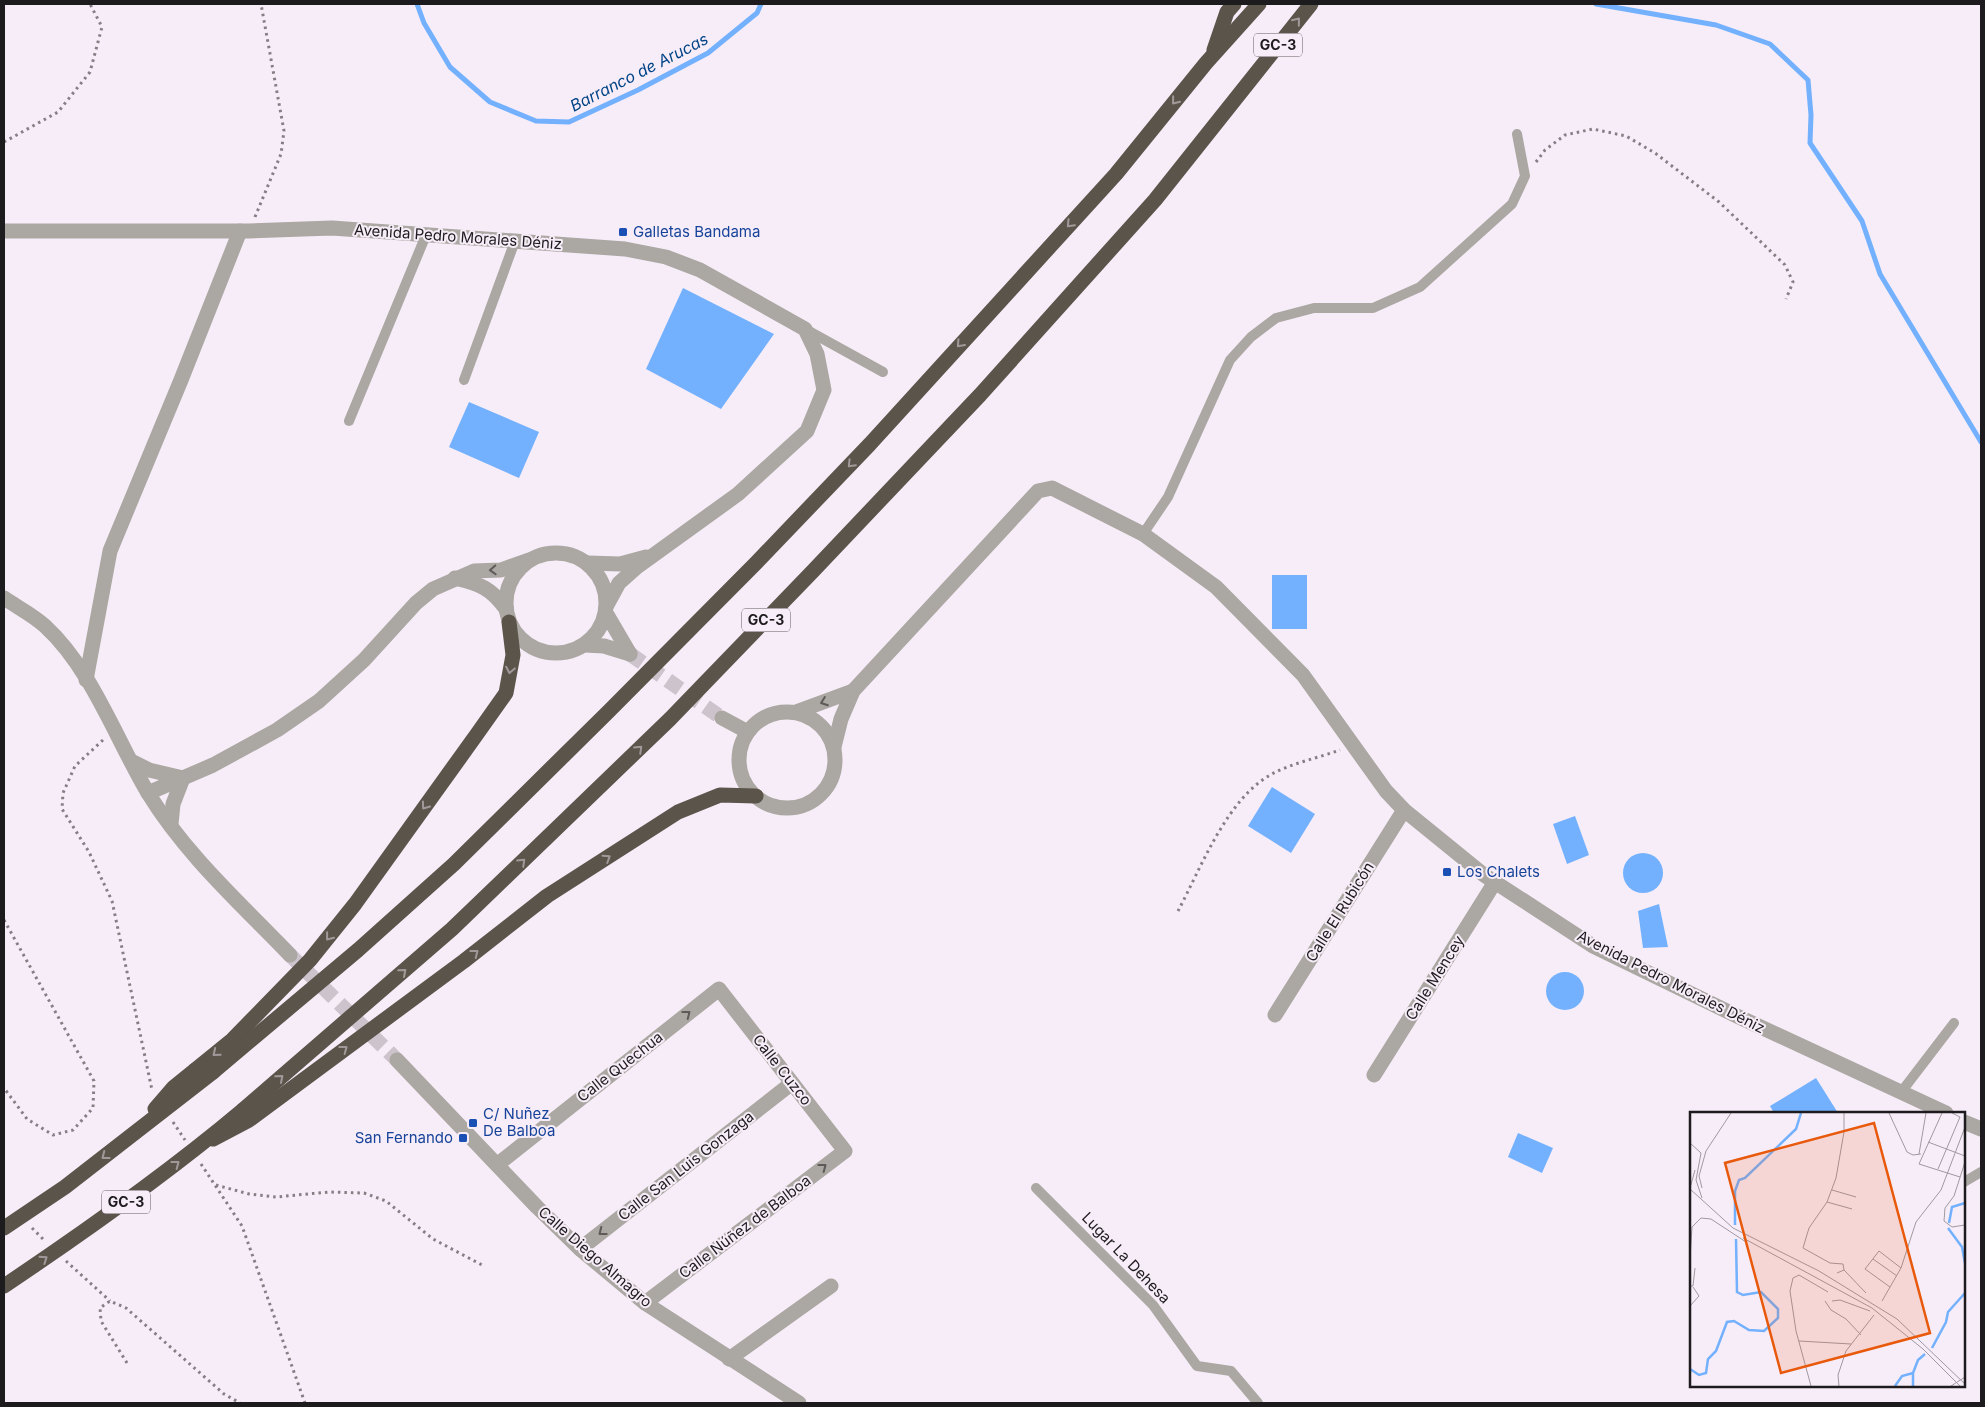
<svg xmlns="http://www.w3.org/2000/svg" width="1985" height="1407" viewBox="0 0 1985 1407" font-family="Inter,sans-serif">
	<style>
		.water { fill: #73b1fe }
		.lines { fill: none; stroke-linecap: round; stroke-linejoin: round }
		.stream { stroke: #73b1fe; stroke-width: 5 }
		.minor-tunnel { stroke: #ccc3cc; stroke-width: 15; stroke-dasharray: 15 8; stroke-linecap: butt }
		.tertiary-tunnel { stroke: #ccc3cc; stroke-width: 15; stroke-dasharray: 15 8; stroke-linecap: butt }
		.path { stroke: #857f85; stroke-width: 3; stroke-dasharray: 2.5 4; stroke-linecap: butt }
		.service { stroke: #aba7a2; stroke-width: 10 }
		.minor { stroke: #aba7a2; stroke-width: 15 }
		.tertiary { stroke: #aba7a2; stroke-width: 15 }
		.motorway { stroke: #5b544b; stroke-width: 15 }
		.motorway-bridge { stroke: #5b544b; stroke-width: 15 }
		.oneway { stroke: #a19999 }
		.oneway2 { stroke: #5d5a59 }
		.transit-dot { fill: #1a4fb4; stroke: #f7edf8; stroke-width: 2 }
		.labels { text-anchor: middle; stroke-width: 4; stroke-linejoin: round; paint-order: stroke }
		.shield { fill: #f7edf8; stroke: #5f5a5f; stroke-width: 1 }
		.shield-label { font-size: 14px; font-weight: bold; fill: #1e1b1e }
		.transit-label { font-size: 15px; fill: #164399; stroke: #f7edf8; text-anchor: start }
		.street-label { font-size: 15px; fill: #1e1b1e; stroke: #f7edf8 }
		.water-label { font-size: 16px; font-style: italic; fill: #004487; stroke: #f7edf8 }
		.inset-river { fill: none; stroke: #73b1fe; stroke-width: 2.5 }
		.inset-road { fill: none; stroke: #a099a1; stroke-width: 1 }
		.view { fill: #e8590c; fill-opacity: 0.15; stroke: #e8590c; stroke-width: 2.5 }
		.inset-edge { fill: none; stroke: #1e1b1e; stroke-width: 2.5 }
	</style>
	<rect width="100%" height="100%" fill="#f7edf8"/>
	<g class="water">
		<polygon points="683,288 774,334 721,409 646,369"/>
		<polygon points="469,402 539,432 519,478 449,447"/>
		<rect x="1272" y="575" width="35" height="54"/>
		<polygon points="1272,787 1315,814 1291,853 1248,826"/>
		<polygon points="1575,816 1589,855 1567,864 1553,824"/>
		<circle cx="1643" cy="873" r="20"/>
		<polygon points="1659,904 1668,947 1643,948 1638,911"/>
		<circle cx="1565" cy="991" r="19"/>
		<polygon points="1816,1078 1838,1113 1774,1113 1770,1106"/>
		<polygon points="1518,1133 1553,1148 1542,1173 1508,1157"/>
	</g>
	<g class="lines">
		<g class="stream">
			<polyline points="417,4 424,23 450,67 490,102 536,121 569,122 638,90 708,53 757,13 761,4"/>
			<polyline points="1596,4 1716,25 1770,44 1808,80 1811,115 1810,143 1862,221 1880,274 1981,442"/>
		</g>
		<polyline class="minor-tunnel" points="290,955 397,1060"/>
		<polyline class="tertiary-tunnel" points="630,654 722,718"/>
		<g class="path">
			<polyline points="4,142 58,112 90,72 102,27 90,4"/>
			<polyline points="1536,162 1545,150 1565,135 1593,129 1626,136 1655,153 1719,202 1785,265 1793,282 1786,299"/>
			<polyline points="255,217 281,154 284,131 261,4"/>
			<polyline points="103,740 75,766 63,793 62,809 89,852 112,901 152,1090"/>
			<path d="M 1178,911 C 1201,868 1227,798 1272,774 C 1292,763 1318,758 1340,750"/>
			<polyline points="4,920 94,1081 93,1108 73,1130 53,1135 27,1119 4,1088"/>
			<polyline points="173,1122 185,1140"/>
			<polyline points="201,1164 242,1226 305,1403"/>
			<polyline points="216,1185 249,1194 276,1197 329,1192 364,1193 386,1201 433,1239 482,1265"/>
			<polyline points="32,1228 45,1241"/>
			<polyline points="66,1261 110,1301"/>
			<polyline points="127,1363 101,1321 100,1308 110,1301 126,1308 224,1394 240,1403"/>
		</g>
		<g class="service">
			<polyline points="805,329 883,372"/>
			<polyline points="464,380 515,241"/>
			<polyline points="349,421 426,235"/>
			<polyline points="1143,534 1168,497 1230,360 1251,337 1276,318 1314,308 1373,308 1420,287 1512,204 1525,176 1517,134"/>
			<polyline points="1902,1091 1954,1023"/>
			<polyline points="1964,1182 1981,1172"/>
			<polyline points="1036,1188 1153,1305 1197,1366 1231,1371 1258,1403"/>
		</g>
		<g class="minor">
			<path d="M 455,578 C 480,584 491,588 506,609"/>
			<path d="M 4,598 C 17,607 33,615 45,626 C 91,668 116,739 148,793 C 186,855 240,903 290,955"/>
			<polyline points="86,680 110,551 181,380 240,231"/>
			<polyline points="131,761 149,770 183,778"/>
			<polyline points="148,793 213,765 277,730 319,701 364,660 416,603 433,589 474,571 501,570 529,560"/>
			<polyline points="171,824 173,804 183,778"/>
			<polyline points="1275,1015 1404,810"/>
			<polyline points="397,1060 537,1207 580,1249 645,1303 799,1403"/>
			<polyline points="1374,1075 1495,882"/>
			<polyline points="498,1164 719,989 845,1151 645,1303"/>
			<polyline points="580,1249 792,1083"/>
			<polyline points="729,1359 831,1286"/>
		</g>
		<g class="tertiary">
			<polyline points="4,231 249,231 332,228 625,249 666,257 700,270 805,329 817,354 824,390 807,431 738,494 637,567 619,583 607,605"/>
			<circle cx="556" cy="603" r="50"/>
			<polyline points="588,563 620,564 646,557"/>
			<polyline points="606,613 630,654"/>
			<polyline points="585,645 604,646 630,654"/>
			<polyline points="796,712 853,691"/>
			<circle cx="787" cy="760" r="48"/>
			<polyline points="722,718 748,732"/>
			<polyline points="834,747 841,719 853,691 1038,491 1052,488 1143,534 1216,587 1303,675 1386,791 1404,810 1484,875 1593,946 1739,1017 1946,1113"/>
			<polyline points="1964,1122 1981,1129"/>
		</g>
		<g class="motorway">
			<polyline points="1214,50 1227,12 1234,4"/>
			<polyline points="195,1070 232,1040 310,960 355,904 477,734 506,693 513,655 509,622"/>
			<polyline points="213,1072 358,950 454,864 609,711 756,563 870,444 1116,174 1206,63 1259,4"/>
			<polyline points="243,1110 452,929 670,719 813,571 980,395 1155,200 1311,4"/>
			<polyline points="213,1139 249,1120 464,961 547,896 678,812 720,795 756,796"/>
		</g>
		<g class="motorway-bridge">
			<polyline points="155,1109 174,1087 195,1070"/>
			<polyline points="4,1228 65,1187 213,1072"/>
			<path d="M 4,1286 C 86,1231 167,1174 243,1110"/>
		</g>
	</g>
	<defs><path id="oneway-chevron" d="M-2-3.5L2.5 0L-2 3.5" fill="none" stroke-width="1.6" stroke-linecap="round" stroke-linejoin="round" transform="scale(1.25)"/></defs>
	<g class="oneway">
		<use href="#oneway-chevron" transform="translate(1297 21) rotate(-51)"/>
		<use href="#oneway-chevron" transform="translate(1175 101) rotate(129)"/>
		<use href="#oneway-chevron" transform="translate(1070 224) rotate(133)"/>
		<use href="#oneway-chevron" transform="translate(960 344) rotate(132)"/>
		<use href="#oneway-chevron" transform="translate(851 464) rotate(134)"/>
		<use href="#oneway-chevron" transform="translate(510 670) rotate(101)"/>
		<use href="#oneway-chevron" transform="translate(639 749) rotate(-44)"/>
		<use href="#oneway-chevron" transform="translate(425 806) rotate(126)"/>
		<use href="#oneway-chevron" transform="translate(607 858) rotate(-33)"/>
		<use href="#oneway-chevron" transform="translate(522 862) rotate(-44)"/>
		<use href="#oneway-chevron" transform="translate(329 937) rotate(129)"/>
		<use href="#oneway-chevron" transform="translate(475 953) rotate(-38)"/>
		<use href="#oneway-chevron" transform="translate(403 972) rotate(-41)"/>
		<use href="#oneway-chevron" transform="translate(344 1049) rotate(-37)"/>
		<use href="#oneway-chevron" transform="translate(216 1053) rotate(141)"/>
		<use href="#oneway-chevron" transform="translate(280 1078) rotate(-41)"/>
		<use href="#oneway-chevron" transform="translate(105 1156) rotate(142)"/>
		<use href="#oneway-chevron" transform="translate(176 1164) rotate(-37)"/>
		<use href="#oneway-chevron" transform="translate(44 1259) rotate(-34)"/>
	</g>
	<g class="oneway2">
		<use href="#oneway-chevron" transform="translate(493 570) rotate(177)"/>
		<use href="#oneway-chevron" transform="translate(824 702) rotate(160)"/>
		<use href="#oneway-chevron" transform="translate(687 1014) rotate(-38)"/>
		<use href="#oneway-chevron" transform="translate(823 1167) rotate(-37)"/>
		<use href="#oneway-chevron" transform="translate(602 1232) rotate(142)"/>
	</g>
	<g class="transit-dot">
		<rect x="618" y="227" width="10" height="10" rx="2.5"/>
		<rect x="1442" y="867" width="10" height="10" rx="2.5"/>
		<rect x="468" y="1118" width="10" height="10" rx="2.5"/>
		<rect x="458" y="1133" width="10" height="10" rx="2.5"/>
	</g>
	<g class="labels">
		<g class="shield">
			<rect x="1254" y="33.5" width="48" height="23" rx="4"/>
			<rect x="742" y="608.5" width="48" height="23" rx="4"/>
			<rect x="102" y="1190.5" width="48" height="23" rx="4"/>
		</g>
		<g class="shield-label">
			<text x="1278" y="50">GC-3</text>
			<text x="766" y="625">GC-3</text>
			<text x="126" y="1207">GC-3</text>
		</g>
		<g class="transit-label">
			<text x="633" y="237">Galletas Bandama</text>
			<text x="1457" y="877">Los Chalets</text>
			<text x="483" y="1119">C/ Nuñez<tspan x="483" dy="17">De Balboa</tspan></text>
			<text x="453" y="1143" text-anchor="end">San Fernando</text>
		</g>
		<g class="street-label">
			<text transform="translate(458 237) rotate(4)" y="5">Avenida Pedro Morales Déniz</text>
			<text transform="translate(1340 912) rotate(-58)" y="5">Calle El Rubicón</text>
			<text transform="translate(1435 978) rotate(-58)" y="5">Calle Mencey</text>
			<text transform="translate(1671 982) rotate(27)" y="5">Avenida Pedro Morales Déniz</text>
			<text transform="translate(620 1067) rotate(-38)" y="5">Calle Quechua</text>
			<text transform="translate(782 1070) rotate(52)" y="5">Calle Cuzco</text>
			<text transform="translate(686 1166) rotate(-38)" y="5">Calle San Luis Gonzaga</text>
			<text transform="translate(745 1227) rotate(-37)" y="5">Calle Núñez de Balboa</text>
			<text transform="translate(595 1257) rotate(41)" y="5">Calle Diego Almagro</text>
			<text transform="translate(1126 1258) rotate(46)" y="5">Lugar La Dehesa</text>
		</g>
		<g class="water-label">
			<text transform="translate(639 72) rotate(-27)" y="6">Barranco de Arucas</text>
		</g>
	</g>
	<g transform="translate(1690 1112)">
		<rect width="275" height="275" fill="#f7edf8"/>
		<path class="inset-river" d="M 259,111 L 262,95 L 275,91M 45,113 L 45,79 L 49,68 L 55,66 L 106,17 L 111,1M 258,116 L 272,135 L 275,151M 242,236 L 256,210 L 258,200 L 275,181M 0,257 L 9,263 L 16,261 L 18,247 L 26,239 L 37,210 L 44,209 L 59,218 L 74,219 L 88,206 L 88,197 L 71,180 L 53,183 L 47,180 L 46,127M 205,274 L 212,264 L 223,261M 223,274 L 223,261 L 228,248 L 235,242"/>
		<path class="inset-road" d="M 199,1 L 217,40 L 223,43 L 231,42M 252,1 L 229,52 L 270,65M 238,30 L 275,44M 0,31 L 11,41 L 6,68 L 12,86M 229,42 L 236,1M 275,50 L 264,84 L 255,96 L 254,109 L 262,115 L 275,113M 248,57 L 270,5 L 262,1M 0,76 L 5,58M 12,76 L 9,64 L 16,39 L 41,1M 0,77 L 43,116 L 129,159 L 207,207 L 275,272M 142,78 L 166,85M 137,90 L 162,97M 53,126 L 182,196 L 233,237 L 270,274M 0,146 L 2,115 L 11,106 L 21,107 L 56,130M 183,147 L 207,164M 154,158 L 176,181M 147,161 L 154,158 L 153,152 L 140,151 L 113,136 L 119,116 L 137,90 L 146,66 L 154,20 L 154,1M 0,174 L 3,174 L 5,156M 200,175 L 175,157 L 189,139 L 211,156M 135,189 L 141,198 L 156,207 L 171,223M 142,189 L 150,188 L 180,199M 192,189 L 211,156 L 226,110 L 251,78 L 275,15M 0,194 L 9,184 L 3,175M 109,229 L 161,232M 121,274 L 106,219 L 100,179 L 103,166 L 109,163 L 138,180M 149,274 L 148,263 L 156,239 L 184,203M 261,274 L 275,265"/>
		<path class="view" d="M 184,11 L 240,221 L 91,261 L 35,51 Z"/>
		<rect width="275" height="275" class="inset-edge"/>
	</g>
	<rect width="1985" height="1407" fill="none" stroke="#1e1b1e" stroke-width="10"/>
</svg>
